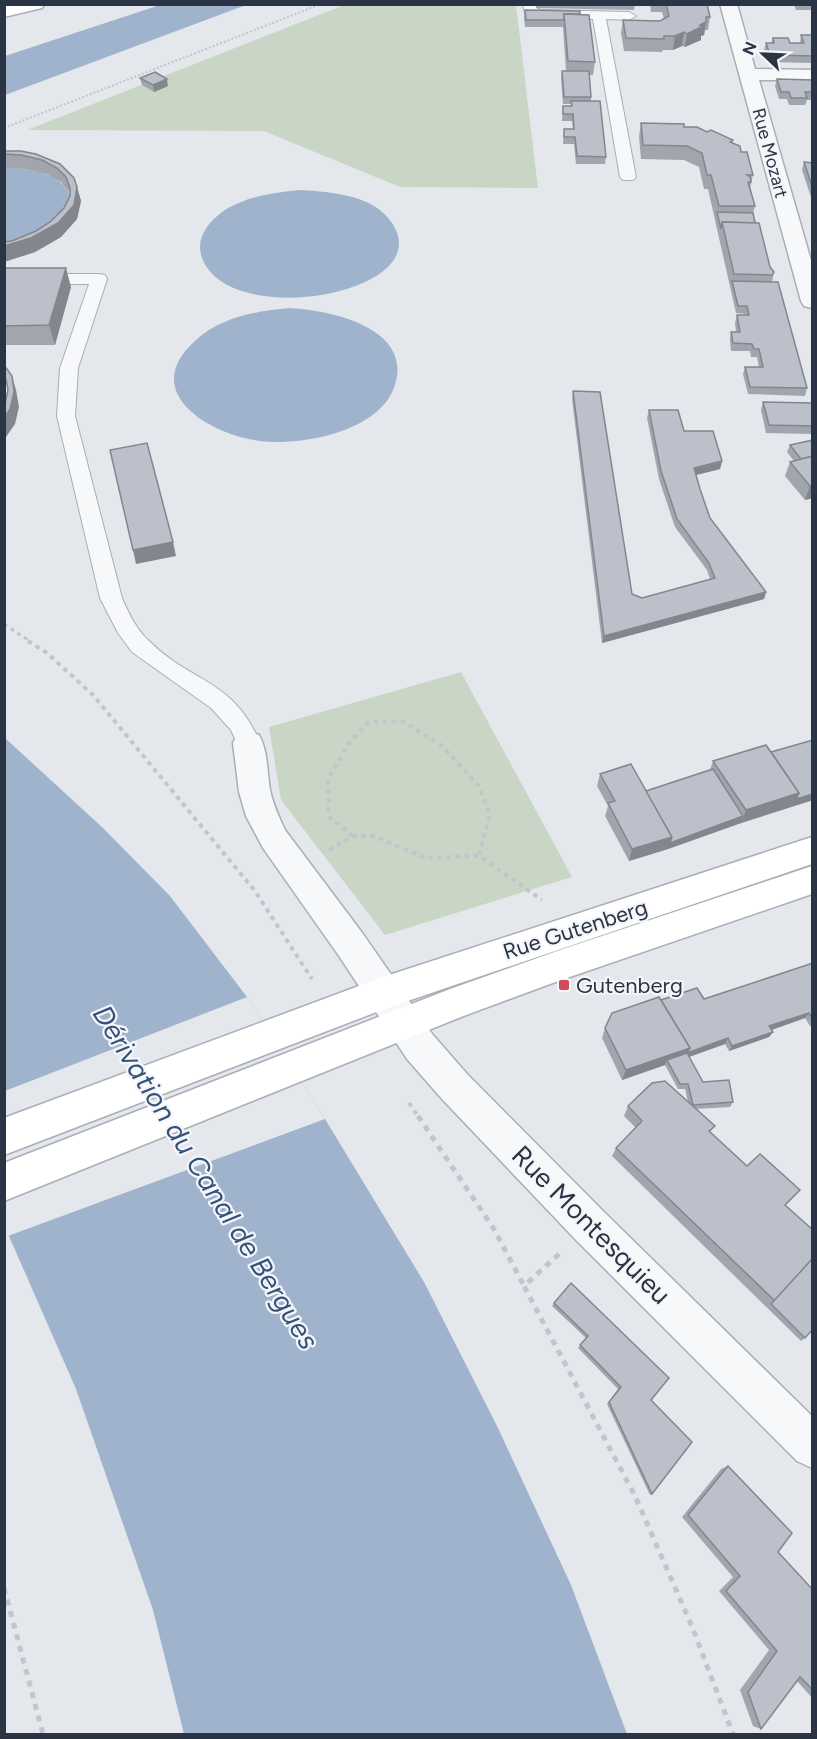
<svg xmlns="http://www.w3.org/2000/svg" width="817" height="1739" viewBox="0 0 817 1739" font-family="Figtree,sans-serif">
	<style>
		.green { fill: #c9d6c5 }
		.water { fill: #9fb4cc }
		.pier { fill: #e4e7ec }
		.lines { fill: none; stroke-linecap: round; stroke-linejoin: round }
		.lane-casing { stroke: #a9aeb7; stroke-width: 2 }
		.street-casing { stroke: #a9aeb7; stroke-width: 3 }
		.secondary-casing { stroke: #a9aeb7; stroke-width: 3 }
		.path-far3 { stroke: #c2c5cb; stroke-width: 2; stroke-dasharray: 2 2; stroke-linecap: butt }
		.path-far2 { stroke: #c2c5cb; stroke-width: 3; stroke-dasharray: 4 4; stroke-linecap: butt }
		.path-far1 { stroke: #c2c5cb; stroke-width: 4; stroke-dasharray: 4.5 4.5; stroke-linecap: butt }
		.path { stroke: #c2c5cb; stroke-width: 5; stroke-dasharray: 6 6; stroke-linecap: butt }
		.lane { fill: #f7f8fa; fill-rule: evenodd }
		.street { fill: #f7f8fa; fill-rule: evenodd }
		.secondary { fill: #fff; fill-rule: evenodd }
		.wall { fill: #a1a5ae }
		.shaded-wall { fill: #83868d }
		.building { fill: #bbc0ca; stroke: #83868d; stroke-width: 1.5 }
		.poi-dot { fill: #d1495b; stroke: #f4f6f9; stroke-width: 2 }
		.labels { text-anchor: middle; stroke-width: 4.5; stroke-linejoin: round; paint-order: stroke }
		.far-street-label { font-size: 18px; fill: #2b3445; stroke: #f4f6f9 }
		.street-label { font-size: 22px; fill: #2b3445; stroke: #f4f6f9 }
		.poi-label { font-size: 22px; fill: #2b3445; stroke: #f4f6f9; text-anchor: start }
		.near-street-label { font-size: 27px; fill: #2b3445; stroke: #f4f6f9 }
		.near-water-label { font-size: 28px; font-style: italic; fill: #34527a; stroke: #f4f6f9 }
	</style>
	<rect width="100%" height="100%" fill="#e4e7ec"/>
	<g class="green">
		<polygon points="344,5 516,5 538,188 400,187 264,131 27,130"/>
		<polygon points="461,672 572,877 385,935 281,800 269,727"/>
	</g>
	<g class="water">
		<polygon points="160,5 246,5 5,95 5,56"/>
		<path d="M 4,167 C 32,169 67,173 73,204 L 4,258 Z"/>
		<path d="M 301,190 C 332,192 374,195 392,223 C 438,291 244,328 206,266 C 199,255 198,243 204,232 C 223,199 268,193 301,190 Z"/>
		<path d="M 289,308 C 329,310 413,327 395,385 C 380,432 302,446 260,441 C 210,435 137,392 196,340 C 221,317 257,311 289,308 Z"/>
		<polygon points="5,738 103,828 170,896 247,997 325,1119 424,1282 497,1426 571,1585 627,1734 184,1734 153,1610 76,1389 5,1227"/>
	</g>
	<polygon class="pier" points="247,997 325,1119 8,1236 4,1227 5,1091"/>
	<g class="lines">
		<g class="lane-casing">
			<g id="lane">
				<polygon points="523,4 536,4 536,8 541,10 629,12 636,16 629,20 606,19 636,177 633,180 623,180 620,177 593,19 539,18 525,13"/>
				<path d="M 4,274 L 99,274 L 105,275 L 107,279 L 78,368 L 75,416 L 122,598 C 129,614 136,629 149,641 C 191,683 234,679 260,743 L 256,750 L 248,752 L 240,750 L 231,730 L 211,708 L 132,652 L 118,633 L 100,598 L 57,416 L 60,368 L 89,284 L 4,284 Z"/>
			</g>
		</g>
		<g class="street-casing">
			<g id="street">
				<polygon points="720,4 737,4 755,69 812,70 812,80 759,80 812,264 812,308 804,306 801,301"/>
				<path d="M 248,731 L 259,735 C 268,751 267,772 270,790 C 273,804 279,817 285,830 L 363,934 L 433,1035 L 468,1075 L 604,1212 L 812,1416 L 812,1468 L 797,1461 L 576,1240 L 442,1099 L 407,1059 L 339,956 L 263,848 L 246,816 L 239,792 L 233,743 L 237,735 Z"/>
			</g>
		</g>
		<g class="secondary-casing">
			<g id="secondary">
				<polygon points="14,4 44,4 42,8 4,17 4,7"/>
				<polygon points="812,837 812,864 387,1008 4,1155 4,1118 383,977"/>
				<polygon points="812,866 812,894 561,980 461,1017 4,1201 4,1163 450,989 560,950"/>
			</g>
		</g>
		<polyline class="path-far3" points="4,128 321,4"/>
		<polyline class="path-far2" points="4,624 31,642"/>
		<g class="path-far1">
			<polyline points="28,641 47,653 93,695 255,891 312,979"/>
			<polyline points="353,836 329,817 328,779 349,743 369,722 402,721 441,745 478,785 490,814 479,856"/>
			<polyline points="329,850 353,836 374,836 425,858 479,856 542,900"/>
			<polyline points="409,1103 419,1118"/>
		</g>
		<g class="path">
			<polyline points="418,1116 494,1229 524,1286"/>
			<polyline points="559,1254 524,1286 635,1496 691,1624 733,1734"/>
			<polyline points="4,1588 43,1734"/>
		</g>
		<use href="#lane" class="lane"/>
		<use href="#street" class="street"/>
		<use href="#secondary" class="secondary"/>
	</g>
	<g class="wall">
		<polygon points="536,4 635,4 634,10 536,8"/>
		<polygon points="650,4 707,4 710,17 708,30 705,30 704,35 701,36 701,40 685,47 682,46 673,50 663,50 662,52 624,51 621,33 623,20 660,21 664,19 662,12 651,12"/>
		<polygon points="794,4 812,4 811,10 796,10"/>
		<polygon points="525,10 580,14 595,62 593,75 589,75 591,97 591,101 606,157 605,164 576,164 574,144 563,144 564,129 573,129 572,121 562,121 563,106 571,106 571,104 563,104 561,78 562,71 566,71 563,27 525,27 524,17"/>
		<polygon points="801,35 813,35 813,63 768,62 764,50 766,43 771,43 773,38 790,43 800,43"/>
		<polygon points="140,78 168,86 154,92 142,85"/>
		<polygon points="777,79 813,80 813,100 807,100 805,105 789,105 787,99 779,99 775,86"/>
		<polygon points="641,123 684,127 707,132 733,140 732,143 741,152 753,175 750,188 755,206 753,213 770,267 774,272 772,282 807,388 805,396 748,394 743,374 745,367 759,367 757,357 751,357 750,351 731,351 730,339 731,332 736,332 735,323 737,315 745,315 745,314 736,313 708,189 704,189 699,167 684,160 641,159 639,137"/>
		<polygon points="4,151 60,164 77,187 81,201 77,219 61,237 35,252 4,262 4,242 12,241 36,231 50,222 64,208 70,196 70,193 61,182 46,174 25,169 4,168"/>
		<polygon points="804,162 813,163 813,203 802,170"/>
		<polygon points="4,268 71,287 55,345 4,345"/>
		<polygon points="573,391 632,594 642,598 710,579 707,570 675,527 659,479 647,418 649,410 684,431 722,461 720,469 696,475 700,489 710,518 766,592 764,599 602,643 572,399"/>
		<polygon points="763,402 813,406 813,434 766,433 761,410"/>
		<polygon points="813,440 813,498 805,500 785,476 790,462 794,461 787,452 790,445"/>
		<polygon points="771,752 813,800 741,823 668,849 629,861 605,816 608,806 597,786 600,774 646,791 710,770 713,761"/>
		<polygon points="813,963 813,1025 810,1026 805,1018 771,1030 773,1032 769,1037 729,1051 725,1044 689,1057 703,1082 733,1102 730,1107 696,1109 715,1126 710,1132 786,1205 805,1338 801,1341 612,1156 616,1148 636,1128 624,1116 628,1106 688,1102 685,1089 678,1089 665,1065 622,1080 602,1038 605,1028 661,1000 704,999"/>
		<polygon points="571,1283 651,1400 652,1494 650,1495 607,1404 618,1389 578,1348 586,1338 552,1306 554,1303"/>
		<polygon points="728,1466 778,1552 813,1590 813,1699 797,1681 761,1729 753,1726 740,1690 769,1650 719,1591 733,1577 682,1517 721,1469"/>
	</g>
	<g class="shaded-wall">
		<polygon points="706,22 704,35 701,36 701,40 685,47 687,34 700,25"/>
		<polygon points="684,32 682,46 673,50 675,36"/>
		<polygon points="167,79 168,86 154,92 153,85"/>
		<polygon points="77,187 81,201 77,219 61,237 35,252 4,262 4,246 58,223"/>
		<polygon points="66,268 71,287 55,345 49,325"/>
		<polygon points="12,376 16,390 19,407 15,424 4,440 4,418"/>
		<polygon points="722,461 720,469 692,476 694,468"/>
		<polygon points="813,485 813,498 805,500 810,486"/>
		<polygon points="173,542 176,556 136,564 133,550"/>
		<polygon points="766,592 764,599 602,643 604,636"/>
		<polygon points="799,793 813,794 813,800 741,823 746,810"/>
		<polygon points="743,816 741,823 668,849 629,861 632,849"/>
		<polygon points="809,1013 805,1018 766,1032 769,1026"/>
		<polygon points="773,1032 769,1037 729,1051 732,1046"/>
		<polygon points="728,1038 725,1044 669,1064 667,1060 665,1065 622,1080 626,1070 690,1048"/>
	</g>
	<g class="building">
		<polygon points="666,4 707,4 710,17 706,17 706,22 700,25 703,26 687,34 684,32 675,36 664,36 664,39 626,38 623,20 660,21 669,16"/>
		<polygon points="525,10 580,11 580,14 564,14 564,20 526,20"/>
		<polygon points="564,14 589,15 595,62 568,61"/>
		<polygon points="801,35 813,35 813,56 770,55 766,43 774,43 773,38 788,38 790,43 804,43"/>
		<polygon points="562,71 589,71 591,97 564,97"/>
		<polygon points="155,72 167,79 153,85 140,78"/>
		<polygon points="777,79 813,80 813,92 805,92 807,98 791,98 789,92 781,92"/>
		<polygon points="571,101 600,101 606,157 577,156 575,137 564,137 564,129 574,129 573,114 563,114 563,106 572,106"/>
		<polygon points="641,123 684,124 684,127 697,127 707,132 711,130 733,140 730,142 740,146 741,152 747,152 753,175 747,175 750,177 751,182 748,182 755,206 719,206 711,175 707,175 702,153 687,146 643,145"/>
		<polygon points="4,151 21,151 36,154 60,164 74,178 77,187 74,205 58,223 31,238 4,246 4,242 12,241 36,231 50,222 64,208 70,196 70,188 66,177 57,168 42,160 21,155 4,154"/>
		<polygon points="804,162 813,163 813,189"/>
		<polygon points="717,212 753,213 755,223 722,222 721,229"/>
		<polygon points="722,222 759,223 770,267 774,272 772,275 734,274"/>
		<polygon points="4,268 66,268 49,325 4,326"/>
		<polygon points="732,281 778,282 807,388 750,387 745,367 763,367 759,349 754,349 752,344 733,343 731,332 740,332 737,315 749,315 747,306 738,306"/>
		<polygon points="4,365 12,376 14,392 10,409 4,418 4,408 8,390 6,379 4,376"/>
		<polygon points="573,391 600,392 632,594 642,598 715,578 709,563 677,519 661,471 649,410 678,410 684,431 713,431 722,461 694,468 700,489 710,518 766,592 604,636"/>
		<polygon points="763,402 812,403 813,406 813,426 769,425"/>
		<polygon points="813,440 813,456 801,459 790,445"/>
		<polygon points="147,443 173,542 133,550 110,450"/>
		<polygon points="813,456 813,485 810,486 790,462"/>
		<polygon points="813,740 813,794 796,799 799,793 771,752"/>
		<polygon points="766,745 799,793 746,810 713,761"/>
		<polygon points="631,764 672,837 632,849 608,803 615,801 600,774"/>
		<polygon points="713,769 743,816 670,843 672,837 646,791"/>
		<polygon points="813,963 813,1019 809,1013 769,1026 773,1032 732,1046 728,1038 687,1053 690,1048 661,1000 697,988 704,999"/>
		<polygon points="659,997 690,1048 626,1070 605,1028 612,1013"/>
		<polygon points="687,1053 703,1082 729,1080 733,1102 693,1105 688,1084 680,1084 667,1060"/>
		<polygon points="665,1081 715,1126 709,1131 747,1166 760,1154 800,1190 785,1205 813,1230 813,1258 775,1301 616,1148 642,1121 628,1106 652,1083"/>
		<polygon points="813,1258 813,1329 805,1338 771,1304"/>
		<polygon points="571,1283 669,1378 651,1400 692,1442 652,1494 609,1402 621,1387 580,1345 588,1336 554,1303"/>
		<polygon points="728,1466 792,1533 778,1552 813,1590 813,1690 800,1677 761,1729 748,1692 777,1651 726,1591 740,1576 688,1515"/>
	</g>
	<rect class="poi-dot" x="558" y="979" width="12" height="12" rx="3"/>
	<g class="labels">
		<g class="far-street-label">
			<text transform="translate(770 153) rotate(75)" y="6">Rue Mozart</text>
		</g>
		<g class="street-label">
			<text transform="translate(575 929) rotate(-18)" y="8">Rue Gutenberg</text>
		</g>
		<g class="poi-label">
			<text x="576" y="993">Gutenberg</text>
		</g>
		<g class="near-street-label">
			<text transform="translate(591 1225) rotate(45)" y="9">Rue Montesquieu</text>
		</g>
		<g class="near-water-label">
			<text transform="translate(206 1177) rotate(58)" y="10">Dérivation du Canal de Bergues</text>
		</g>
	</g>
	<rect width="817" height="1739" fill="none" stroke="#2b3445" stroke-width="12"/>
	<g transform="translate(763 54) rotate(293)" stroke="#f4f6f9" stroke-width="4.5" paint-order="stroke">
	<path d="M0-4.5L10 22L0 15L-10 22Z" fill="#2b3445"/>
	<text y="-9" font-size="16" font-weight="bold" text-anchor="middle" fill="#2b3445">N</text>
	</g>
</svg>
